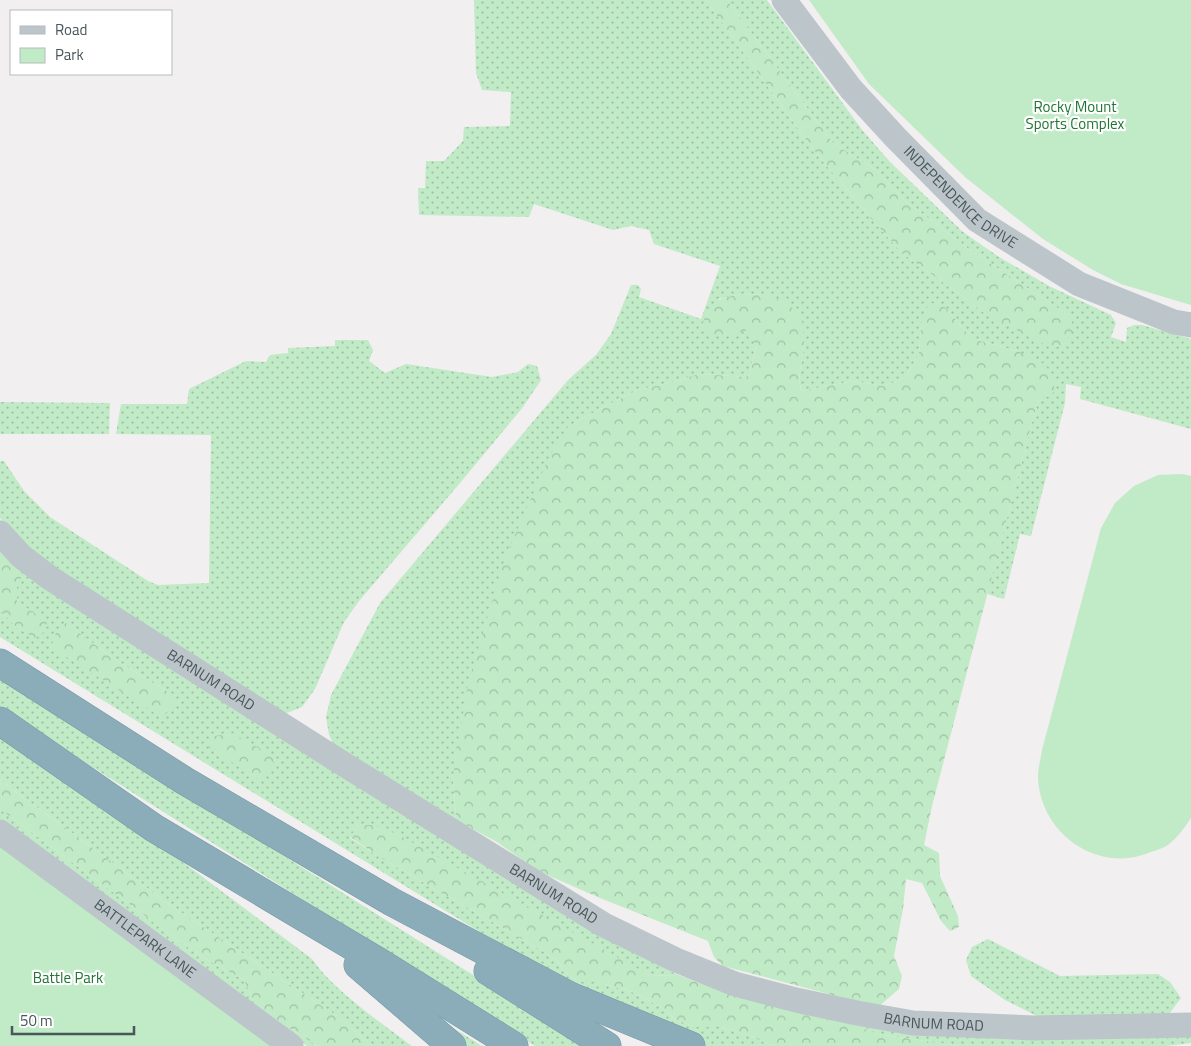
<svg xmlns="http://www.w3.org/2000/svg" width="1191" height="1046" viewBox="0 0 1191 1046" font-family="'Titillium Web',sans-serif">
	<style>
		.grass { fill: url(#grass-dots); fill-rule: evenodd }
		.forest { fill: url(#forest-crowns) }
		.park { fill: #c1eac7 }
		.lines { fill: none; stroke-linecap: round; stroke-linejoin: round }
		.highway-casing { stroke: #7698a4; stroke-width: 29 }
		.minor { stroke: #bcc6ca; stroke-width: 25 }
		.highway { stroke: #8badb9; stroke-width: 28 }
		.labels { text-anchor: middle; stroke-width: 4.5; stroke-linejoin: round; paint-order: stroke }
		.park-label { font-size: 15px; fill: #207535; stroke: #fff }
		.street-label { font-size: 15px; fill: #49565a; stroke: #fff }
	</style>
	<defs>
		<pattern id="grass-dots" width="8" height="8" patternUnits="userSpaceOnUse" patternTransform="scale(1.25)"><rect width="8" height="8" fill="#c1eac7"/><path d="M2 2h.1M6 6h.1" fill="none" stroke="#9fc0a5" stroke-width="1.8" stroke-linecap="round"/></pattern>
		<pattern id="forest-crowns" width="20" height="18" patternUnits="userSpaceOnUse" patternTransform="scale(1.25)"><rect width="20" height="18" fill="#c1eac7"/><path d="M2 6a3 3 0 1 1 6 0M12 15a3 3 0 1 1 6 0" fill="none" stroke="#9fc0a5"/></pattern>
	</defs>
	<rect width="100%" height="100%" fill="#f1efef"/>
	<g class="grass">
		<polygon points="474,0 706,0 812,148 868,215 902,253 954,290 987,315 1068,315 970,250 903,199 877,171 833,143 727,0 767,0 863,131 890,162 963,232 999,257 1049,286 1111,315 1116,323 1111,337 1126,342 1127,328 1134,325 1142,325 1191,339 1191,429 1080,399 1081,387 1066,384 1065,403 1031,536 1020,534 1004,599 987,594 1039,396 1017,351 980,341 965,331 946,308 921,325 919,354 905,378 884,386 853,381 801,391 799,378 804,345 764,295 741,294 719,299 727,335 748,329 756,346 749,377 699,374 673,382 638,390 598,410 568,427 453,776 456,820 336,749 329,735 326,717 331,695 380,603 568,380 596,355 611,334 631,285 638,285 641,289 639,297 701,319 720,266 654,244 649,230 631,226 613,230 534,204 529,217 419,215 418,188 425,188 426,161 444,161 463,141 464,127 510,126 511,92 482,90 476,73"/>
		<polygon points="335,340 368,340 373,350 369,361 385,373 406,364 492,377 518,372 528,364 537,366 541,380 523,407 460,483 359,601 344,622 315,689 302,707 287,713 277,711 41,559 15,537 0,518 0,461 4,461 24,491 50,517 148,581 158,585 209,583 211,435 116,434 121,404 187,404 189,389 246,361 266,362 270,355 288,353 288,348 335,346"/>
		<polygon points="0,402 110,403 109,434 0,434"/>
		<path d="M 0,548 L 643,957 L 678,975 L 651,976 L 358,825 L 350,838 L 381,858 L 543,951 L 559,962 L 562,969 L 570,976 L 580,982 L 597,982 L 630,991 L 665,1009 L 674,1019 L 695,1027 L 721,1027 L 751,1036 L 772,1046 L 702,1046 L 519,956 L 0,637 L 0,610 L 18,629 C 17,606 21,571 0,557 ZM 66,623 L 114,659 L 175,696 L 175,707 Z"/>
		<polygon points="0,677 586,1046 535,1046 0,709"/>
		<path d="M 0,737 L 132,824 L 312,959 C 333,990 381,1023 412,1046 L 373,1046 L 337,1016 L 173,907 L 0,780 Z"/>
		<polygon points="0,809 197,954 244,980 256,1005 282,1024 318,1046 307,1046 0,821"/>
		<polygon points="988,939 1060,976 1158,974 1170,982 1181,998 1169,1014 1039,1017 1005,1000 971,976 966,960 972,947"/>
		<polygon points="447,1024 482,1046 460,1046"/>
		<polygon points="852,1025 997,1039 1055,1040 1191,1035 1191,1043 1167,1046 960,1046 877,1034"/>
	</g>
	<g class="forest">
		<polygon points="706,0 727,0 833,143 877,171 903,199 970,250 1068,315 1074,327 1065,345 1052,348 987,315 954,290 902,253 868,215 812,148"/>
		<path d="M 741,294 L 764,295 L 787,302 L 803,321 L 804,345 L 799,378 L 801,391 L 853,381 L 884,386 L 905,378 L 919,354 L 921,325 L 929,302 L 946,308 L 965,331 L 980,341 L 1017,351 L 1044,364 L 1055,378 L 1054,390 L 1051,397 L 1039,396 L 932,806 L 924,845 L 939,853 L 940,876 L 958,916 L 959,927 L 950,931 L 941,921 L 922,883 L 906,879 L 903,909 L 894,956 L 902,976 L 899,989 L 878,1007 L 723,966 L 714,957 L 708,941 L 600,898 L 538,871 L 497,842 L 456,820 L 453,776 L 468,683 L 505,558 L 549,457 L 568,427 L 598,410 L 638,390 L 673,382 L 699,374 L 749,377 L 756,347 L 748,330 L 727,335 L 712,336 L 702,325 C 711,300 717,299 741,294 Z"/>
		<polygon points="0,557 9,563 21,578 17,588 17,601 47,622 45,631 36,638 18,629 0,610"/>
		<polygon points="66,623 114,659 175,696 175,707 161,717 51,647 56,633"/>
		<polygon points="232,733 273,756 273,765 259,780 208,747 215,736"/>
		<polygon points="0,780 173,907 337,1016 373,1046 318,1046 282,1024 256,1005 244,980 197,954 0,809"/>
		<polygon points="358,825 373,825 397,834 651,976 678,975 742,998 852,1024 877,1034 960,1046 772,1046 751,1036 721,1027 695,1027 674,1019 665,1009 630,991 597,982 580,982 570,976 562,969 559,962 543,951 381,858 350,837"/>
	</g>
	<g class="park">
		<polygon points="809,0 1191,0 1191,305 1121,284 1093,270 1043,239 965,177 869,84"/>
		<path d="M 1182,474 L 1191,476 L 1191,818 C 1185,827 1177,838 1169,844 C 1164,848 1157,850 1151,852 C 1098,875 1039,833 1038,776 C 1038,768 1041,758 1042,750 L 1101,528 L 1115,503 L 1134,486 L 1158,475 Z"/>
		<polygon points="0,844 276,1046 0,1046"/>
	</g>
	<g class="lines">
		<g class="highway-casing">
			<g id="highway">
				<polyline points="0,663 185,781 392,902 572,997 691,1046"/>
				<polyline points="0,721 154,828 379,962 514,1046"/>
				<polyline points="358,965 452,1046"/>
				<polyline points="488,971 607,1046"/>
			</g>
		</g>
		<g class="minor">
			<path id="s1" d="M 784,0 L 851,89 L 896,138 L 977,220 L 1079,284 L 1174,322 L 1191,325"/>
			<path id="s2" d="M 0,533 L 21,556 L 50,578 L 345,765 L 604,925 L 676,960 L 735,984 L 796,1000 L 857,1013 L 913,1023 L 1034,1028 L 1191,1025"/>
			<path id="s3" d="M 0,832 L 291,1046"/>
		</g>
		<use href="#highway" class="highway"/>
	</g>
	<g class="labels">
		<g class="park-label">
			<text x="1075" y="112">Rocky Mount<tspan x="1075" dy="17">Sports Complex</tspan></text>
			<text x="68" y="983">Battle Park</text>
		</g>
		<g class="street-label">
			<text dy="5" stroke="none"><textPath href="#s1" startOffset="266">INDEPENDENCE DRIVE</textPath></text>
			<text dy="5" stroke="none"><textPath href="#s2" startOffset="258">BARNUM ROAD</textPath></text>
			<text dy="5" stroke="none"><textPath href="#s2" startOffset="662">BARNUM ROAD</textPath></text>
			<text dy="5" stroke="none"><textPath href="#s3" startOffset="180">BATTLEPARK LANE</textPath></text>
			<text dy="5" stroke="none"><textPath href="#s2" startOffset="1068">BARNUM ROAD</textPath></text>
		</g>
	</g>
	<rect x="10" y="10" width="162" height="65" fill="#ffffff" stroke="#b6bbbd"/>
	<rect x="20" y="26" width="25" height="8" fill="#bcc6ca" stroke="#b6bbbd"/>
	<text x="55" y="35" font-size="15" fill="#49565a">Road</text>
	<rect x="20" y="48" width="25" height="15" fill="#c1eac7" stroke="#b6bbbd"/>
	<text x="55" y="60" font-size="15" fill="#49565a">Park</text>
	<path d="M12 1026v8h122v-8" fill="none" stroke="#49565a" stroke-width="2.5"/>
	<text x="20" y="1026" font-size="15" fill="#49565a" stroke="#ffffff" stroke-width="4" paint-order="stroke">50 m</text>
</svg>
